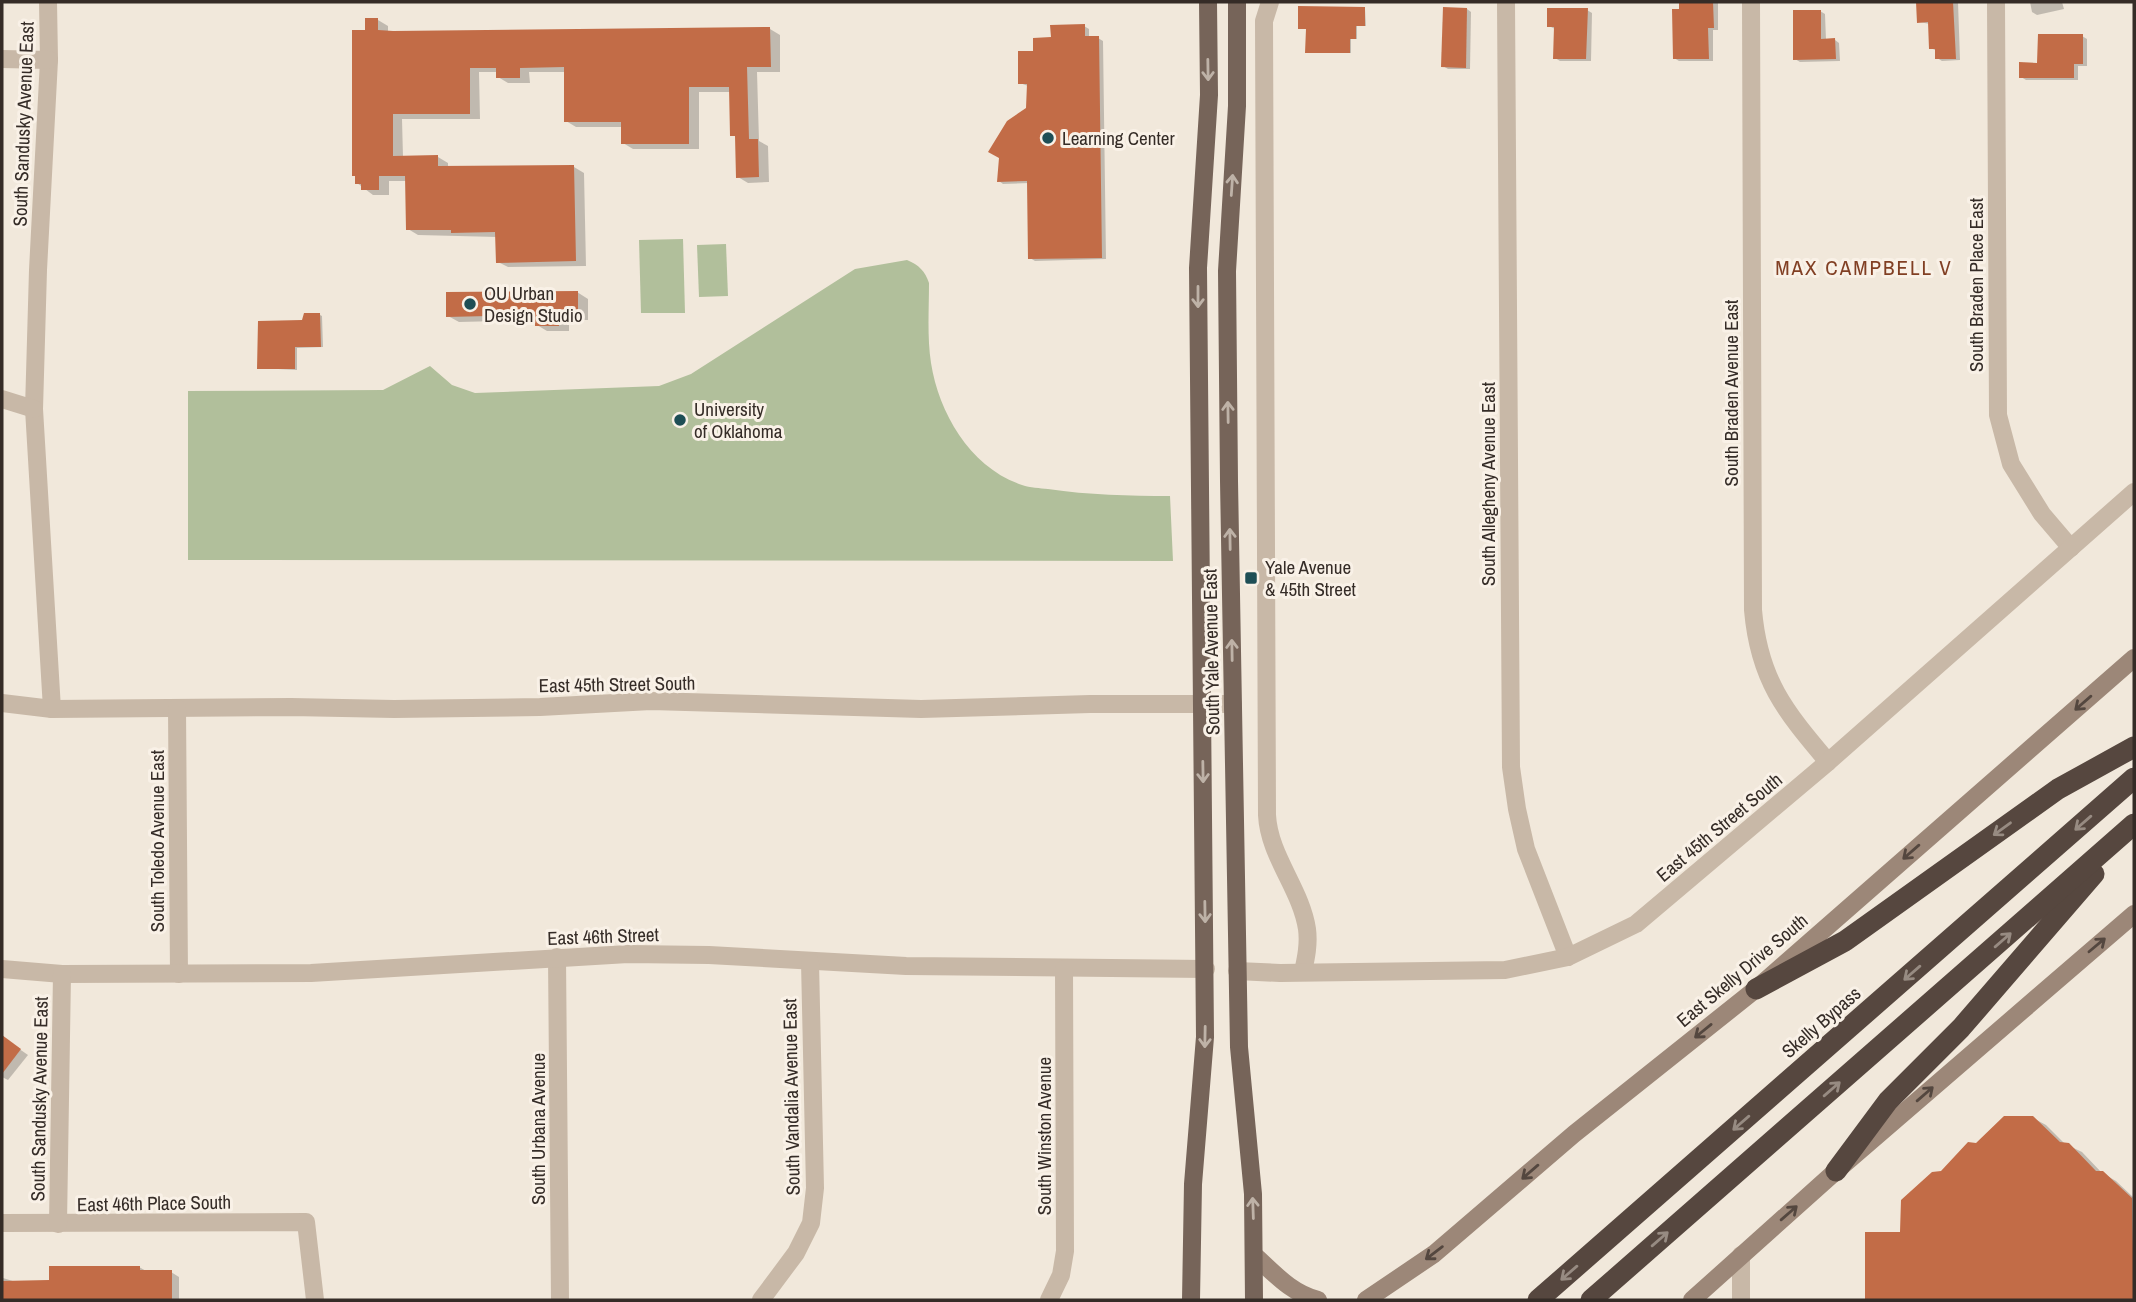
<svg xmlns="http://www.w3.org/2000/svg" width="2136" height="1302" viewBox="0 0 2136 1302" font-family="'Archivo Narrow',sans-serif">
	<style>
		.green { fill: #b1bf9b }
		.shadow { fill: #0003 }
		.building { fill: #c26c47 }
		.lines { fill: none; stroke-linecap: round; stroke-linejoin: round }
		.street { stroke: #c8b8a7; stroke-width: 18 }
		.secondary { stroke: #9c8778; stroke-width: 18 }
		.primary { stroke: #766459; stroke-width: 18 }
		.highway { stroke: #56473f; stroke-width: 21 }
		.oneway { stroke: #beb2a7 }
		.oneway2 { stroke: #54473f }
		.oneway3 { stroke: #978b82 }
		.poi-dot { fill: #1e4e55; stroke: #f9f1e7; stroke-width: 2.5 }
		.labels { text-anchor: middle; stroke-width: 6; stroke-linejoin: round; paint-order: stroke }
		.street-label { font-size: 19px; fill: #352c27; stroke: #f9f1e7 }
		.poi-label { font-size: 19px; fill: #352c27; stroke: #f9f1e7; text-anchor: start }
		.neighbourhood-label { font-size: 21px; letter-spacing: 2px; fill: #813f23; stroke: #f9f1e7 }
	</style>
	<rect width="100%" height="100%" fill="#f1e8db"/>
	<g class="green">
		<polygon points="683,239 685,313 641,313 639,240"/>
		<polygon points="726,244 728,296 699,297 697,245"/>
		<path d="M 907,260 C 919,265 925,271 929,283 C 929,309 927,337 931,363 C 939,414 971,468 1022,485 C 1030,488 1040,488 1048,489 C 1089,495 1129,496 1170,496 L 1173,561 L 188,560 L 188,391 L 383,390 L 430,366 L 452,385 L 475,393 L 659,386 L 691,374 L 855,269 Z"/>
	</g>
	<g class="shadow">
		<polygon points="1680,2 1718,2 1718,30 1713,30 1713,61 1679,61 1674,58"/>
		<polygon points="1918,2 1958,2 1960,60 1942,61 1937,58 1937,51 1931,48 1930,24 1919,22"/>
		<polygon points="2030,2 2062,2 2064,9 2037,15 2032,12"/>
		<polygon points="1365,9 1366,26 1357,26 1357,39 1351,39 1351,53 1309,53 1307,29"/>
		<polygon points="1467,9 1471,12 1470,69 1448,69 1443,66"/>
		<polygon points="1587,10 1592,13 1591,61 1560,61 1555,58 1555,29 1549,26"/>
		<polygon points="1820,11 1825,14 1826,40 1835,40 1839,43 1840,61 1800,62 1795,59"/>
		<polygon points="378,20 388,26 388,32 770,29 780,35 780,72 757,72 759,141 768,146 769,182 748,183 738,177 737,137 732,135 731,92 699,92 699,149 633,149 623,143 622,127 576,127 566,121 565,72 529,72 530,83 508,83 498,77 498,72 479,72 480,119 402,119 403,157 438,157 448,163 448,167 574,167 584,173 586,266 508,267 498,262 497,237 418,235 408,229 407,181 389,181 389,195 373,195 357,183 366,31"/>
		<polygon points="1084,26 1089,29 1089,38 1098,38 1103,41 1106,259 1035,261 1030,258 1029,183 1003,184 999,181 1027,109 1028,86 1020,83 1035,53 1052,39"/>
		<polygon points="2082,36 2087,39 2087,66 2078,66 2078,80 2026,80 2021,77"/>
		<polygon points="577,292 588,299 588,320 569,320 569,331 547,331 537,325 537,320 459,322 448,316"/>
		<polygon points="320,315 322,316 323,347 297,348 297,370 259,368 304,322"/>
		<polygon points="2,1037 28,1055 8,1080 2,1077"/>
		<polygon points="2033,1118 2046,1125 2065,1144 2082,1152 2102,1173 2116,1181 2134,1198 2134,1300 1867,1300 1867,1234 1902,1234 1941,1173 1977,1144"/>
		<polygon points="139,1267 148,1272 171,1272 179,1277 179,1300 2,1300 2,1270 3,1278 16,1282 50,1282"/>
	</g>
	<g class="building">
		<polygon points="1679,2 1713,2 1714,28 1708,28 1709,59 1673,59 1672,9 1679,9"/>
		<polygon points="1916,2 1953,2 1956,59 1935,59 1935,49 1929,49 1928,22 1917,23"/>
		<polygon points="1298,6 1365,7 1365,26 1356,26 1356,39 1350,39 1350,53 1305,53 1306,29 1298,29"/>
		<polygon points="1443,7 1467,8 1466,68 1441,67"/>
		<polygon points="1547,8 1588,8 1586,59 1553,59 1554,27 1547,27"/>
		<polygon points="1793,10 1821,10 1821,39 1835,38 1836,59 1793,60"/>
		<polygon points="365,18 378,18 378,30 393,31 770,27 771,67 747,67 749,139 758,139 759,177 736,178 735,136 730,136 729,87 689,87 689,144 621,144 621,122 564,122 564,67 520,68 520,78 496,78 496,68 470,68 470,114 393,114 393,156 438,155 438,166 574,165 576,261 496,263 495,232 451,233 451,230 406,230 405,176 379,176 379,190 361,190 361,184 355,184 355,176 352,176 352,30 365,30"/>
		<polygon points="1085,24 1085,36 1099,36 1102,258 1028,259 1027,181 997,182 999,158 988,152 1007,121 1026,108 1027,84 1018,84 1018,51 1033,51 1033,38 1051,37 1050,25"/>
		<polygon points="2038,34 2083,34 2083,64 2074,64 2074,78 2019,78 2019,62 2037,63"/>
		<polygon points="578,291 578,315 559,315 559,326 535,326 535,315 446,317 446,292"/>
		<polygon points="304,313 320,313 321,347 295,347 295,369 257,369 258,321 302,320"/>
		<polygon points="2,1035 21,1049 2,1074"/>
		<polygon points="2004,1116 2033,1116 2060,1142 2069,1143 2096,1171 2103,1171 2132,1198 2134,1300 1865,1300 1865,1232 1900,1232 1901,1200 1932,1172 1941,1171 1968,1142 1976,1143"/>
		<polygon points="49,1266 140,1266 140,1270 172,1270 172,1299 2,1300 2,1281 49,1280"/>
	</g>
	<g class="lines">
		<g class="street">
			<polyline points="48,2 49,60 38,270 34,409 52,709"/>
			<path d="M 1270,2 L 1264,21 L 1267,815 C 1269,856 1301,889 1307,929 C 1309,944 1306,958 1303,972"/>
			<polyline points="1506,2 1511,767 1517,809 1526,849 1568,957"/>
			<path d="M 1751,2 L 1753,610 C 1759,680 1785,711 1828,762"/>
			<polyline points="1996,2 1998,415 2011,464 2042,514 2071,548"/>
			<polyline points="2,59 49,60"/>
			<polyline points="2,399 34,409"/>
			<polyline points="2,703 52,709 291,707 394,709 540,707 651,701 921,709 1090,704 1233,704"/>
			<polyline points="177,708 179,974"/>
			<polyline points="557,957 560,1300"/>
			<polyline points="2,969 62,974 311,973 628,954 709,955 906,966 1206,969"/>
			<polyline points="1237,971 1280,973 1505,970 1568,957 1636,924 1828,762 2134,492"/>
			<polyline points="2,1223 306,1222 315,1300"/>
			<polyline points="58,1224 62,974"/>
			<polyline points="1741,1255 1741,1300"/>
			<polyline points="761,1300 796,1253 811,1223 815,1188 810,962"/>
			<polyline points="1049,1300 1061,1275 1065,1251 1064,969"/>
		</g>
		<g class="secondary">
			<path d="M 1254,1255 C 1275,1274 1291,1293 1318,1300"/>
			<polyline points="1366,1300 1434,1254 1574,1134 1756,989 2134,658"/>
			<polyline points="1692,1300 1836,1171 2134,914"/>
		</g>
		<g class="primary">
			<polyline points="1237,2 1237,106 1227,271 1229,481 1239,1047 1253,1194 1254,1300"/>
			<polyline points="1191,1300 1193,1184 1205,1037 1198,268 1209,95 1208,2"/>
		</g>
		<g class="highway">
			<polyline points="1756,989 1845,941 2058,789 2134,747"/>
			<polyline points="1836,1171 1888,1101 1961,1028 2094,874"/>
			<polyline points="1538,1300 2134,778"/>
			<polyline points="1591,1300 2134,824"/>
		</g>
	</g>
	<defs><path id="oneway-shaft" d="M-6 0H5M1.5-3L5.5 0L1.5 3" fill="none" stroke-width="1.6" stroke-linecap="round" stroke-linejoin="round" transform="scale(1.75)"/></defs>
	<g class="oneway">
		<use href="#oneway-shaft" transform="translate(1208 70) rotate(89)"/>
		<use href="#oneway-shaft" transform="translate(1232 185) rotate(-86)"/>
		<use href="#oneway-shaft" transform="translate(1198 297) rotate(90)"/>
		<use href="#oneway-shaft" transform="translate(1228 412) rotate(-91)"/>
		<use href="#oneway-shaft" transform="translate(1230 539) rotate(-91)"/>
		<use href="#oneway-shaft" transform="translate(1232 650) rotate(-91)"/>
		<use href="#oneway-shaft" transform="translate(1203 772) rotate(89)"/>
		<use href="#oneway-shaft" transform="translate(1205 912) rotate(89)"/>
		<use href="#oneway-shaft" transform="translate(1205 1037) rotate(91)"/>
		<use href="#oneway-shaft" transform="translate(1253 1208) rotate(-92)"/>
	</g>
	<g class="oneway2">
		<use href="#oneway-shaft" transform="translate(2083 703) rotate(139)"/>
		<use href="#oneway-shaft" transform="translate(1911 852) rotate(139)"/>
		<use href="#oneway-shaft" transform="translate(2097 945) rotate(-40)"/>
		<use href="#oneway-shaft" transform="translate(1703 1031) rotate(141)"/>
		<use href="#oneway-shaft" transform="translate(1925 1094) rotate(-41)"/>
		<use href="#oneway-shaft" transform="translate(1530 1172) rotate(139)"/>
		<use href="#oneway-shaft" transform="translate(1789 1213) rotate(-41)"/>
		<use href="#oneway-shaft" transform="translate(1434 1253) rotate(143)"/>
	</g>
	<g class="oneway3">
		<use href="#oneway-shaft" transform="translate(2083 823) rotate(139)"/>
		<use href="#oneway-shaft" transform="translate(2002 829) rotate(144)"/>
		<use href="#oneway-shaft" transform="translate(2003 940) rotate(-41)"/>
		<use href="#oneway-shaft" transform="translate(1912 973) rotate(139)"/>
		<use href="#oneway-shaft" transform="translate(1832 1089) rotate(-41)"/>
		<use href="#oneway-shaft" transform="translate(1741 1123) rotate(139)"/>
		<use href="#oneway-shaft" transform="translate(1660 1239) rotate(-41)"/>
		<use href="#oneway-shaft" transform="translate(1569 1273) rotate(139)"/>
	</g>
	<g class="poi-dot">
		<circle cx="1048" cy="138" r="7"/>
		<circle cx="470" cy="304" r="7"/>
		<circle cx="680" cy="420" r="7"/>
		<rect x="1244" y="571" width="14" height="14" rx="3.5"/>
	</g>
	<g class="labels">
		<g class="street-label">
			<text transform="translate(23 124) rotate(-88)" y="7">South Sandusky Avenue East</text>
			<text transform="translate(1976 285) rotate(-90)" y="7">South Braden Place East</text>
			<text transform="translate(1731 393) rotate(-90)" y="7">South Braden Avenue East</text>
			<text transform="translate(1488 484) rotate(-90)" y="7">South Allegheny Avenue East</text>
			<text transform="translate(1211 652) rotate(-91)" y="7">South Yale Avenue East</text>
			<text transform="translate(617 684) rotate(-1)" y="7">East 45th Street South</text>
			<text transform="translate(1719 827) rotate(-40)" y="7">East 45th Street South</text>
			<text transform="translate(157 841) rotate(-90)" y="7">South Toledo Avenue East</text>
			<text transform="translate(603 936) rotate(-2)" y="7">East 46th Street</text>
			<text transform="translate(1742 970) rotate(-40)" y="7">East Skelly Drive South</text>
			<text transform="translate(1821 1022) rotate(-41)" y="7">Skelly Bypass</text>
			<text transform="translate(791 1097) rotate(-91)" y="7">South Vandalia Avenue East</text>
			<text transform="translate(39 1099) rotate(-89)" y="7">South Sandusky Avenue East</text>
			<text transform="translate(538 1129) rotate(-90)" y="7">South Urbana Avenue</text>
			<text transform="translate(1044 1136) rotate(-90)" y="7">South Winston Avenue</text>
			<text transform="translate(154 1203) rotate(-1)" y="7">East 46th Place South</text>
		</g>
		<g class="poi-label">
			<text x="1062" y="145">Learning Center</text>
			<text x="484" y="300">OU Urban<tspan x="484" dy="22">Design Studio</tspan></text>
			<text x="694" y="416">University<tspan x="694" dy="22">of Oklahoma</tspan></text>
			<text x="1265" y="574">Yale Avenue<tspan x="1265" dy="22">&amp; 45th Street</tspan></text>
		</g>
		<g class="neighbourhood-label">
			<text x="1864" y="275">MAX CAMPBELL V</text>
		</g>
	</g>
	<rect width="2136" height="1302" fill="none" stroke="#352c27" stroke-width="7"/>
</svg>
